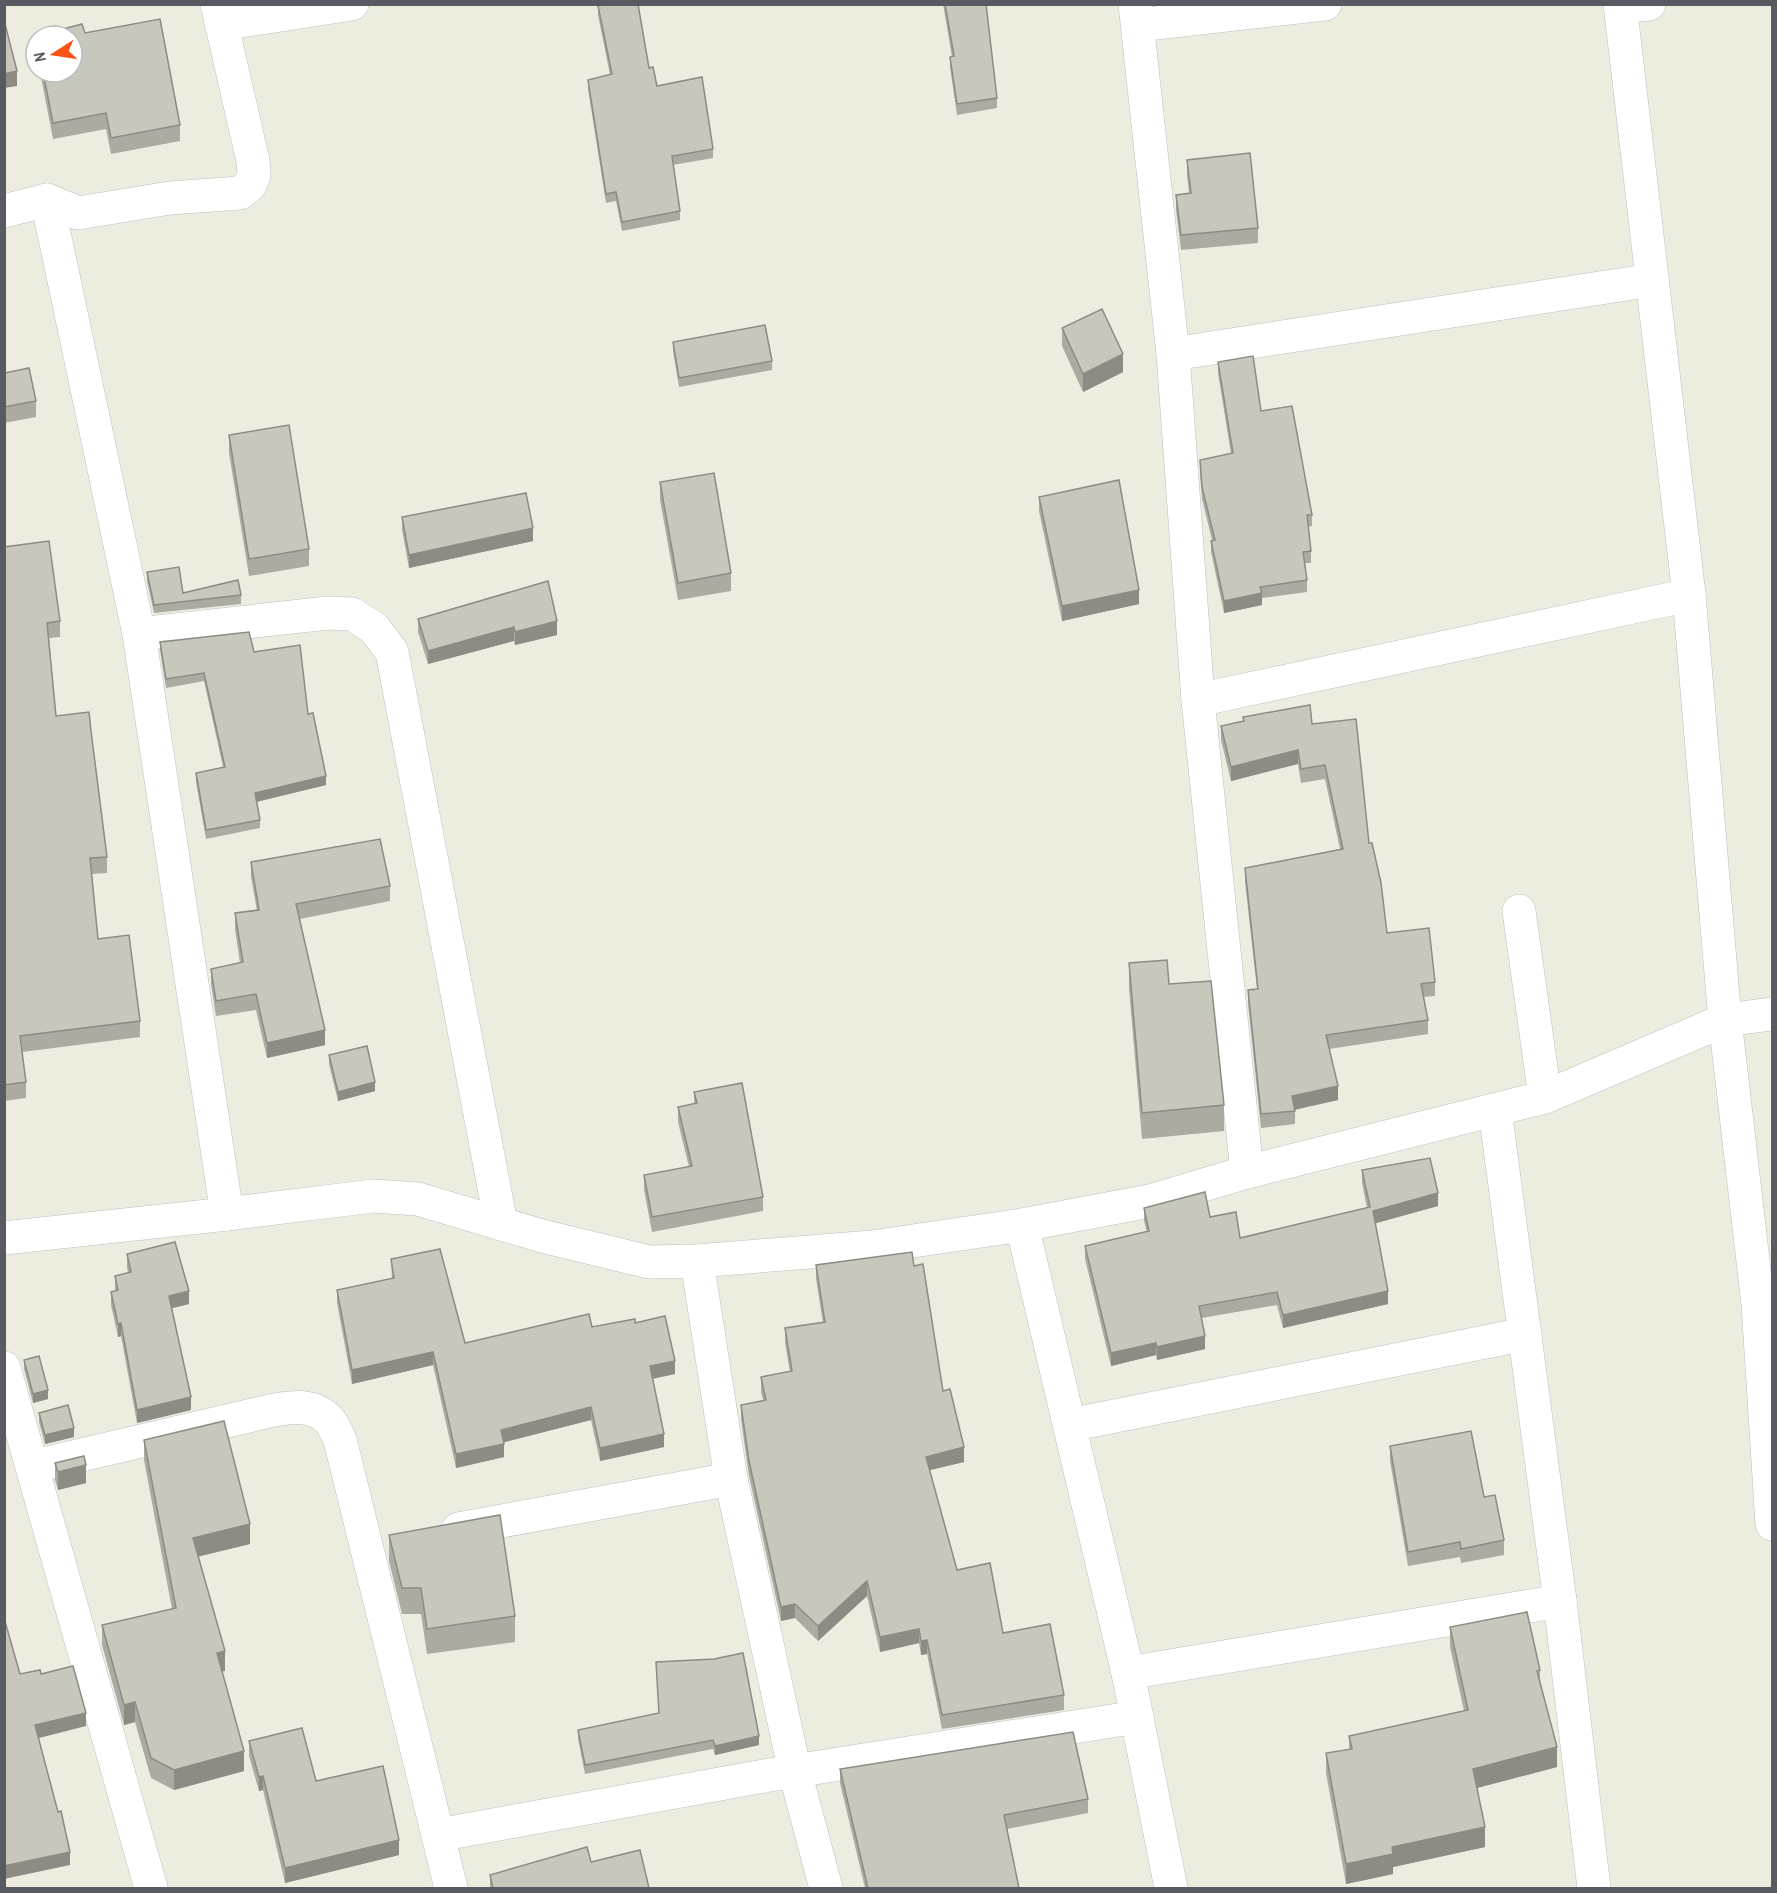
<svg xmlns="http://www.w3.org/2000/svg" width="1777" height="1893" viewBox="0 0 1777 1893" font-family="'Archivo Narrow',sans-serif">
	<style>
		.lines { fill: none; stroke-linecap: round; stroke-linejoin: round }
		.minor-casing { stroke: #bdbec5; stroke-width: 34 }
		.minor { stroke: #fff; stroke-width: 33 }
		.wall { fill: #acaba2 }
		.shaded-wall { fill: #8c8b84 }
		.building { fill: #c8c7bc; stroke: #8c8b84; stroke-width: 1.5 }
	</style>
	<rect width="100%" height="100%" fill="#ededdf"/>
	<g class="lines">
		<g class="minor-casing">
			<g id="minor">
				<polyline points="1135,4 1173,354 1198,700 1247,1172"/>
				<polyline points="1620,4 1689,595 1725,1020 1758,1304 1772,1524"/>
				<polyline points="1621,7 1649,4"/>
				<polyline points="221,24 352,4"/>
				<polyline points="1138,25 1325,4"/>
				<polyline points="47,200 139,634 227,1214"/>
				<polyline points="4,211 47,200 78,213 170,198 240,193 250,185 254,175 253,161 217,4"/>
				<polyline points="1173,354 1652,280"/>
				<polyline points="139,634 328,613 352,614 374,628 392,652 501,1224"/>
				<polyline points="1198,700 1689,595"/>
				<polyline points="1519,911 1545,1097"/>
				<polyline points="1495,1110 1560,1601 1594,1888"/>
				<polyline points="1022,1225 1128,1673 1171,1888"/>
				<polyline points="4,1238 227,1214 373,1196 418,1199 542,1236 649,1262 697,1261 872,1247 1022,1225 1150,1201 1247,1172 1545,1097 1725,1020 1772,1014"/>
				<polyline points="697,1261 731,1479 795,1772 826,1888"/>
				<polyline points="4,1368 151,1888"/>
				<polyline points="1070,1425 1525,1334"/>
				<path d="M 34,1466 L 274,1410 C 293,1407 313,1404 328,1419 C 333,1424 337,1433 340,1440 L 451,1888"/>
				<polyline points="458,1529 731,1479"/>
				<polyline points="1128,1673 1560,1601"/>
				<polyline points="438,1835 764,1776 1137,1717"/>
			</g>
		</g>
		<use href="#minor" class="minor"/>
	</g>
	<g class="wall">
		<polygon points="943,4 986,4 997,98 997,108 957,115 950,67 950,57 952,57"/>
		<polygon points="598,6 649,68 657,86 713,149 713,158 673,165 680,211 680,220 622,231 616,201 606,203 588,89 588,80 610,75 598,15"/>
		<polygon points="85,33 180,125 180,141 111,154 106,129 53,139 40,72 72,72"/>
		<polygon points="1187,160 1258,228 1258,243 1181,250 1176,210 1176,195 1189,193 1187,175"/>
		<polygon points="1062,328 1123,372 1083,392 1062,346"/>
		<polygon points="673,342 772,361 772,370 679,387 673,351"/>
		<polygon points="1218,362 1261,411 1312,515 1312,526 1308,527 1311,551 1311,563 1305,563 1307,580 1307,592 1262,598 1262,605 1224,613 1211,552 1211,541 1212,540 1202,499 1200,472 1200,460 1231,454 1218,373"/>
		<polygon points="4,373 36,401 36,417 4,423"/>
		<polygon points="229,435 309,549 309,566 249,576 229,453"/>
		<polygon points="660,482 731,573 731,591 678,600 660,500"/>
		<polygon points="1039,497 1139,604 1062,621 1039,511"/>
		<polygon points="402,517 533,541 409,568 402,530"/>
		<polygon points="4,547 60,621 60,637 49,638 56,716 107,857 107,873 92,874 98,939 140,1021 140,1037 22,1052 26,1082 26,1098 4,1101"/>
		<polygon points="147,572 183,593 241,595 241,604 154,613 147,581"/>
		<polygon points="418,619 557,621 557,635 515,645 514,641 428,664 418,632"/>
		<polygon points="160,642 254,652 308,714 326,785 257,802 260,820 260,828 206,839 196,782 196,773 223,767 204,681 166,688 160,650"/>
		<polygon points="1243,717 1312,724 1369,843 1387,933 1435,982 1435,996 1423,997 1428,1020 1428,1034 1329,1049 1338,1100 1295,1110 1295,1124 1261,1128 1248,1003 1248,990 1257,989 1245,882 1245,868 1340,849 1325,779 1301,783 1298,764 1231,781 1221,740 1221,726 1243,721"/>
		<polygon points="251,862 390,886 390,901 300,919 325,1045 267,1058 256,1010 216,1016 211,984 211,969 240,963 235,929 235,913 257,911 251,877"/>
		<polygon points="1129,963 1224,1105 1224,1131 1142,1139 1129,989"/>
		<polygon points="329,1055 375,1091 338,1101 329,1064"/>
		<polygon points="694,1092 763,1197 763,1211 652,1232 644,1190 644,1175 689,1167 678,1122 678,1107 694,1104"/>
		<polygon points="1362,1170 1438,1206 1375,1223 1388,1304 1283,1328 1277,1305 1202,1318 1205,1349 1157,1360 1156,1355 1111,1366 1085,1259 1085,1246 1147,1232 1144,1221 1144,1208 1210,1217 1240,1238 1367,1208 1362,1183"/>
		<polygon points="127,1254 189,1304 172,1308 191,1410 137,1423 121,1336 118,1337 111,1305 111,1292 115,1291 115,1276 128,1273 127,1267"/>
		<polygon points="391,1259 465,1343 635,1323 675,1374 653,1379 664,1447 600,1461 591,1420 504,1442 504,1457 456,1468 433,1365 352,1384 337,1303 337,1290 392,1279"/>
		<polygon points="816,1265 914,1266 943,1391 964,1462 929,1470 957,1570 1003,1633 1064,1695 1064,1710 942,1729 927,1654 921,1655 919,1643 880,1652 867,1596 818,1641 795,1618 781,1621 749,1476 741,1419 741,1405 763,1400 761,1392 761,1377 790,1372 785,1343 785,1328 823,1323 816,1279"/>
		<polygon points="24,1360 48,1399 33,1403 24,1369"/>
		<polygon points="39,1413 74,1437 45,1444 39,1422"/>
		<polygon points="144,1440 250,1544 198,1556 225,1671 222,1671 244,1771 174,1790 151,1778 135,1722 124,1725 102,1645 102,1625 172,1609 144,1460"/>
		<polygon points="1390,1446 1504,1540 1504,1555 1461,1563 1460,1557 1408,1566 1390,1461"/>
		<polygon points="55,1463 86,1483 58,1490 55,1480"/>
		<polygon points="389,1535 515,1616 515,1642 427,1654 421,1614 402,1614 389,1561"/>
		<polygon points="1450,1627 1540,1670 1540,1681 1557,1767 1477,1788 1485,1847 1393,1867 1393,1874 1346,1884 1326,1773 1326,1753 1349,1749 1349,1736 1464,1711 1450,1647"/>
		<polygon points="656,1662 759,1745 715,1755 713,1749 585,1774 578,1739 578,1730 659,1713"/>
		<polygon points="249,1741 316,1781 399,1855 285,1883 263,1790 259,1791 249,1756"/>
		<polygon points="840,1769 1088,1799 1088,1813 1007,1829 1019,1888 865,1888 840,1783"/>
		<polygon points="591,1862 649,1888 490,1888 490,1875"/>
	</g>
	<g class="shaded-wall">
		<polygon points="17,71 17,86 4,88 4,74"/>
		<polygon points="1123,354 1123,372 1083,392 1083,374"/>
		<polygon points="533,528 533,541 409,568 409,555"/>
		<polygon points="1139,590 1139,604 1062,621 1062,606"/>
		<polygon points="1262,593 1262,605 1224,613 1224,601"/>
		<polygon points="557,621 557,635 515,645 515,632"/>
		<polygon points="514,627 514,641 428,664 428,651"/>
		<polygon points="1298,750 1298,764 1231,781 1231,767"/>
		<polygon points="326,776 326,785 255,802 255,793"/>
		<polygon points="325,1030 325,1045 267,1058 267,1043"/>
		<polygon points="375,1082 375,1091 338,1101 338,1092"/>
		<polygon points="1338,1086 1338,1100 1292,1110 1292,1096"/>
		<polygon points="1438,1193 1438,1206 1373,1224 1373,1211"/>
		<polygon points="189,1291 189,1304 169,1309 169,1296"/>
		<polygon points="1388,1291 1388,1304 1283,1328 1283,1315"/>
		<polygon points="121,1323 121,1336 118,1337 118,1324"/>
		<polygon points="1205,1336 1205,1349 1157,1360 1157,1347"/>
		<polygon points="1156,1343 1156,1355 1111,1366 1111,1353"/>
		<polygon points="433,1352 433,1365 352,1384 352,1370"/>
		<polygon points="675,1361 675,1374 650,1379 650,1366"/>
		<polygon points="48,1390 48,1399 33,1403 33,1394"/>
		<polygon points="191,1397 191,1410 137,1423 137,1410"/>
		<polygon points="591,1407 591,1420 501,1443 501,1430"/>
		<polygon points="74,1428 74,1437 45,1444 45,1435"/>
		<polygon points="664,1434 664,1447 600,1461 600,1448"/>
		<polygon points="504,1444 504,1457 456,1468 456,1454"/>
		<polygon points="964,1447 964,1462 926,1471 926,1457"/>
		<polygon points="86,1465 86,1483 58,1490 58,1472"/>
		<polygon points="250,1524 250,1544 193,1558 193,1538"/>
		<polygon points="867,1581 867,1596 818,1641 818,1626"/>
		<polygon points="795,1604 795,1618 781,1621 781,1607"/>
		<polygon points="919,1629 919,1643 880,1652 880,1637"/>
		<polygon points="927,1640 927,1654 921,1655 921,1641"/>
		<polygon points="225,1651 225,1671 217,1673 217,1653"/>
		<polygon points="135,1702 135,1722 124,1725 124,1705"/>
		<polygon points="86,1713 86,1726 35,1739 35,1725"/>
		<polygon points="759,1736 759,1745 715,1755 715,1746"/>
		<polygon points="1557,1747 1557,1767 1473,1789 1473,1769"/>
		<polygon points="244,1751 244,1771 174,1790 174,1770"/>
		<polygon points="263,1776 263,1790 259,1791 259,1777"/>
		<polygon points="1485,1827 1485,1847 1393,1867 1393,1874 1346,1884 1346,1864 1392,1847"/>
		<polygon points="399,1840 399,1855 285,1883 285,1868"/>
		<polygon points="70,1852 70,1865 4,1879 4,1866"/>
	</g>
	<g class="building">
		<polygon points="605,4 638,4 649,68 653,67 657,86 702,77 713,149 672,156 680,211 622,222 616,192 606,194 588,80 612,74 598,6"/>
		<polygon points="945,4 986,4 997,98 957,104 950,57 954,56"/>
		<polygon points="160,19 180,125 111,138 106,113 53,123 43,72 72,72 72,36 37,36 82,24 85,33"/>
		<polygon points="4,20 17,71 4,74"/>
		<polygon points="1250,153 1258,228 1181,235 1176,195 1191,193 1187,160"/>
		<polygon points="1102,309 1123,354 1083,374 1062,328"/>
		<polygon points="765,325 772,361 679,378 673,342"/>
		<polygon points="1253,356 1261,411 1292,406 1312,515 1307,515 1311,551 1303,552 1307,580 1260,587 1262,593 1224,601 1211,541 1215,540 1202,487 1200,460 1233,453 1218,362"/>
		<polygon points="29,368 36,401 4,407 4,373"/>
		<polygon points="289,425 309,549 249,559 229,435"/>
		<polygon points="714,473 731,573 678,583 660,482"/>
		<polygon points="1119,480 1139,590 1062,606 1039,497"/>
		<polygon points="526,493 533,528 409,555 402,517"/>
		<polygon points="49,541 60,621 47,623 56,716 89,712 91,731 107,857 90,858 98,939 129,935 140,1021 20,1036 26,1082 4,1085 4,547"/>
		<polygon points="179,567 183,593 238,580 241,595 154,605 147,572"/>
		<polygon points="548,581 557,621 515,632 514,627 428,651 418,619"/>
		<polygon points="249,632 254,652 300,645 308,714 313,713 326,776 255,793 260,820 206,830 196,773 225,767 204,673 166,679 160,642"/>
		<polygon points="1310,705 1312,724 1356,719 1369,843 1372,843 1381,883 1387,933 1429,928 1435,982 1421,984 1428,1020 1326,1035 1338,1086 1292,1096 1295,1111 1261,1114 1248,990 1258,989 1245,868 1343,849 1325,765 1301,769 1298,750 1231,767 1221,726 1244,721 1243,717"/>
		<polygon points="380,839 390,886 296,904 325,1030 267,1043 256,994 216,1001 211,969 243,962 235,913 259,910 251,862"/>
		<polygon points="1167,960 1169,984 1211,981 1224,1105 1142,1113 1129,963"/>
		<polygon points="367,1046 375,1082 338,1092 329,1055"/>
		<polygon points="742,1083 763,1197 652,1217 644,1175 692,1166 678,1107 697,1103 694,1092"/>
		<polygon points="1430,1158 1438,1193 1373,1211 1388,1291 1283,1315 1277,1292 1199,1306 1205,1336 1157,1347 1156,1343 1111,1353 1085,1246 1149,1231 1144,1208 1205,1192 1210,1217 1236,1212 1240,1238 1370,1207 1362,1170"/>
		<polygon points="175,1242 189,1291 169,1296 191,1397 137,1410 121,1323 118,1324 111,1292 118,1290 115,1276 131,1272 127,1254"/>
		<polygon points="440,1249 465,1343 589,1314 592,1327 635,1319 635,1323 665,1316 675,1361 650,1366 664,1434 600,1448 591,1407 501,1430 504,1444 456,1454 433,1352 352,1370 337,1290 394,1278 391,1259"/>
		<polygon points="912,1252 914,1266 923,1264 943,1391 950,1389 964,1447 926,1457 957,1570 990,1563 1003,1633 1050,1624 1064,1695 942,1715 927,1640 921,1641 919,1629 880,1637 867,1581 818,1626 795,1604 781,1607 749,1461 741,1405 766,1400 761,1377 792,1371 785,1328 825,1322 816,1265"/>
		<polygon points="39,1356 48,1390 33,1394 24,1360"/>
		<polygon points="68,1405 74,1428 45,1435 39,1413"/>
		<polygon points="224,1421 250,1524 193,1538 225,1651 217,1653 244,1751 174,1770 151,1758 135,1702 124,1705 102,1625 176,1608 144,1440"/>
		<polygon points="1471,1431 1484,1497 1495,1495 1504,1540 1461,1549 1460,1542 1408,1552 1390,1446"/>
		<polygon points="84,1456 86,1465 58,1472 55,1463"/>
		<polygon points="500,1515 515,1616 427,1629 421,1588 402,1588 389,1535"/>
		<polygon points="1527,1612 1540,1670 1537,1671 1557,1747 1473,1769 1485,1827 1392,1847 1393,1854 1346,1864 1326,1753 1352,1749 1349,1736 1468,1710 1450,1627"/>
		<polygon points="4,1618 20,1674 40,1670 41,1674 73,1666 86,1713 35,1725 58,1812 61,1811 70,1852 4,1866"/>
		<polygon points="743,1653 759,1736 715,1746 713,1740 585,1765 578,1730 659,1713 656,1662 714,1659"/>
		<polygon points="302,1728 316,1781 383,1766 399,1840 285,1868 263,1776 259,1777 249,1741"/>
		<polygon points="1073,1732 1088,1799 1004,1815 1019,1888 868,1888 840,1769"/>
		<polygon points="587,1847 591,1862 640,1850 649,1888 493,1888 490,1875"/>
	</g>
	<rect width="1777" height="1893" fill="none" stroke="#585b62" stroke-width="12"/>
	<g transform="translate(54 54) rotate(258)"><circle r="28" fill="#ffffff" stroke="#bcbdc0" stroke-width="1.5"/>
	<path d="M0-4.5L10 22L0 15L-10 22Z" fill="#fb5218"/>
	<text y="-9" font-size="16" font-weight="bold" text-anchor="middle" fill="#585b62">N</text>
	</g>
</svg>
